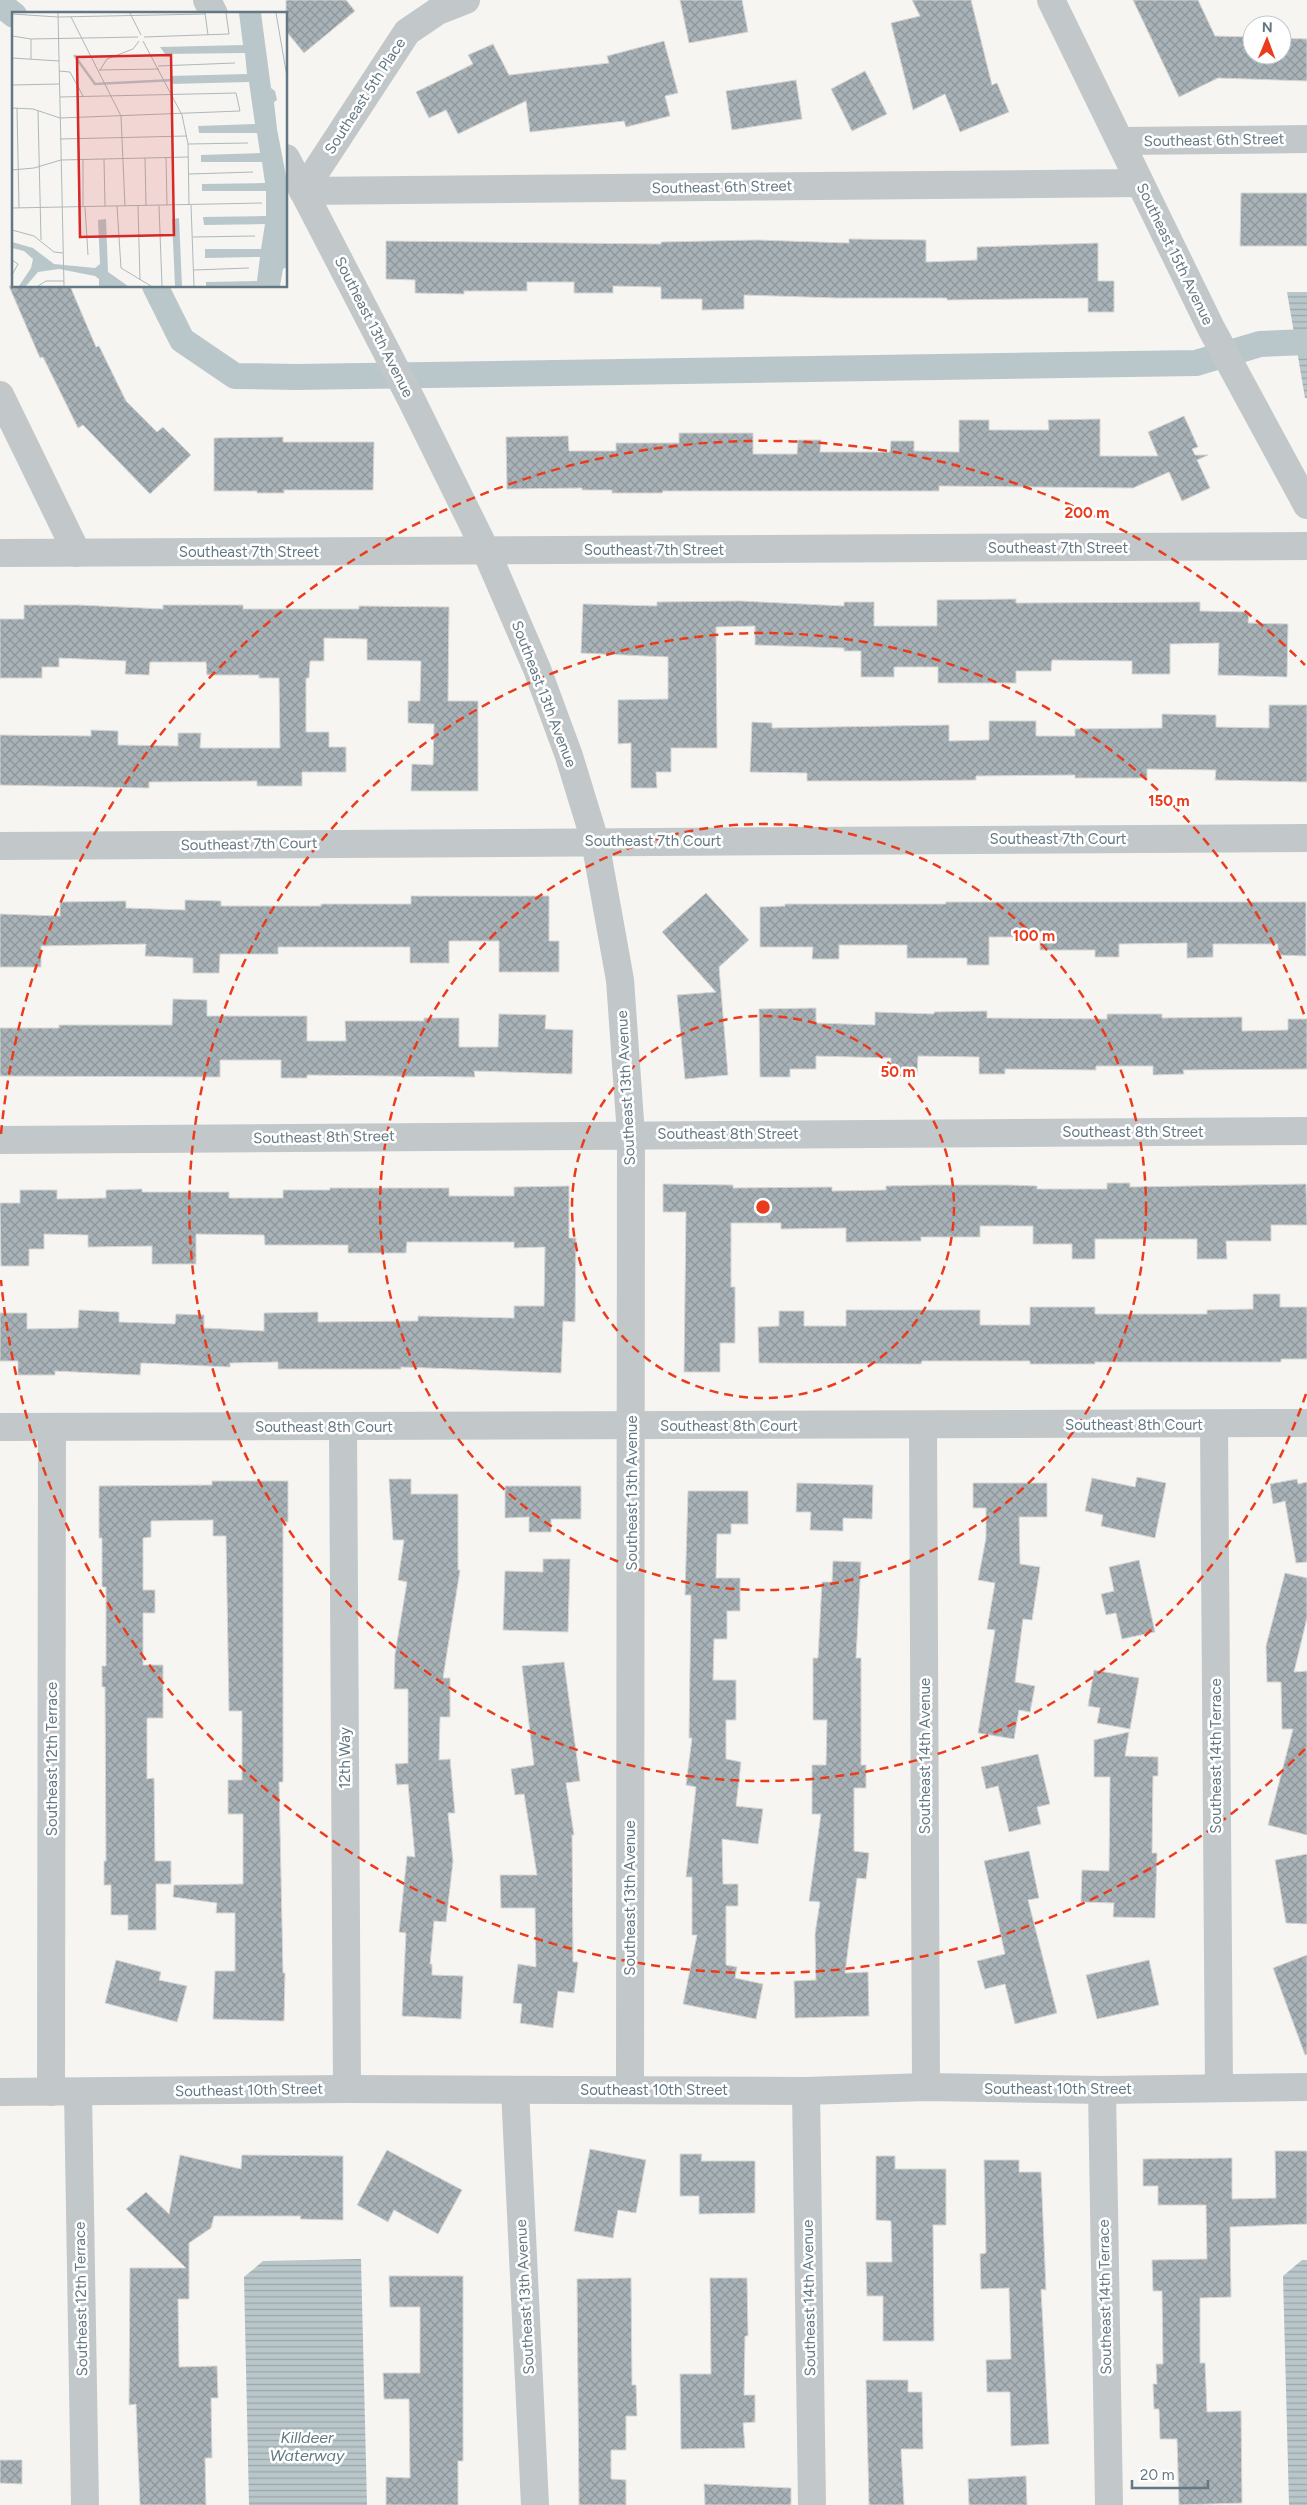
<svg xmlns="http://www.w3.org/2000/svg" width="1307" height="2505" viewBox="0 0 1307 2505" font-family="Figtree,sans-serif">
	<style>
		.water { fill: url(#water-rules) }
		.lines { fill: none; stroke-linecap: round; stroke-linejoin: round }
		.canal { stroke: #b9c7ca; stroke-width: 26 }
		.building { fill: url(#building-cross-hatch); stroke: #d7d6d4 }
		.minor { stroke: #c2c7c9; stroke-width: 28 }
		.ring { fill: none; stroke: #ea3c1d; stroke-width: 2.5; stroke-dasharray: 9 6 }
		.labels { text-anchor: middle; stroke-width: 5; stroke-linejoin: round; paint-order: stroke }
		.street-label { font-size: 15px; fill: #637884; stroke: #fff }
		.water-label { font-size: 16px; font-style: italic; fill: #5f7b81; stroke: #fff }
		.inset-river { fill: none; stroke: #b9c7ca; stroke-width: 2.5 }
		.inset-road { fill: none; stroke: #aeb8bb; stroke-width: 1 }
		.view { fill: #d62828; fill-opacity: 0.15; stroke: #d62828; stroke-width: 2.5 }
		.inset-edge { fill: none; stroke: #637884; stroke-width: 2.5 }
		.centre { fill: #ea3c1d; stroke: #fff; stroke-width: 2.5 }
		.ring-label { font-size: 15px; text-anchor: middle; font-weight: bold; fill: #ea3c1d; stroke: #fff; stroke-width: 5; stroke-linejoin: round; paint-order: stroke }
	</style>
	<defs>
		<pattern id="water-rules" width="6" height="5" patternUnits="userSpaceOnUse" patternTransform="scale(1.25)"><rect width="6" height="5" fill="#b9c7ca"/><path d="M0 2.5h6" fill="none" stroke="#9aa6aa"/></pattern>
		<pattern id="building-cross-hatch" width="8" height="8" patternUnits="userSpaceOnUse" patternTransform="scale(1.25)"><rect width="8" height="8" fill="#a9b3b7"/><path d="M0 0l8 8M0 8l8-8" fill="none" stroke="#8d969a"/></pattern>
	</defs>
	<rect width="100%" height="100%" fill="#f6f5f1"/>
	<g class="water">
		<polygon points="1287,292 1307,292 1307,398 1305,398"/>
		<polygon points="361,2259 367,2505 249,2505 244,2277 263,2261"/>
		<polygon points="1302,2260 1307,2260 1307,2505 1289,2505 1283,2276"/>
	</g>
	<g class="lines">
		<g class="canal">
			<polyline points="0,4 14,15"/>
			<polyline points="155,286 182,340 235,376 296,377 1196,363 1260,344 1307,342"/>
		</g>
	</g>
	<g class="building">
		<polygon points="286,0 346,0 355,11 304,53 286,31"/>
		<polygon points="680,0 742,0 748,32 689,43"/>
		<polygon points="912,0 971,0 992,85 997,83 1009,112 960,132 945,94 913,110 891,23 920,16"/>
		<polygon points="1133,0 1198,0 1215,36 1252,37 1252,55 1282,55 1282,38 1307,39 1307,81 1218,78 1179,97"/>
		<polygon points="664,41 678,93 665,96 670,116 626,127 624,121 530,132 526,101 458,134 446,110 429,118 416,92 473,64 468,55 493,44 509,75 609,63 607,56"/>
		<polygon points="865,71 887,114 852,131 831,89"/>
		<polygon points="796,80 802,119 732,130 726,91"/>
		<polygon points="1241,193 1307,193 1307,246 1240,246"/>
		<polygon points="849,239 926,240 926,262 977,260 977,247 1098,243 1098,281 1114,281 1114,312 1088,312 1088,298 947,300 947,298 837,298 744,295 744,309 702,310 702,299 661,299 661,287 613,286 613,293 574,293 574,282 527,282 527,291 464,291 464,294 415,293 415,280 386,279 386,241 661,244 661,242 757,240 849,243"/>
		<polygon points="9,286 70,286 96,347 99,346 126,401 157,432 163,427 191,455 150,494 83,425 78,428 43,357 40,358"/>
		<polygon points="1184,416 1198,447 1192,449 1195,455 1208,455 1197,460 1210,488 1182,501 1169,472 1133,488 939,486 939,491 663,491 662,493 612,493 612,490 582,490 582,488 507,489 506,437 568,436 569,451 616,451 616,443 679,443 679,433 753,433 753,454 797,454 798,440 821,440 820,452 890,452 891,441 914,441 914,451 959,452 959,420 989,420 989,430 1049,430 1048,420 1100,419 1100,456 1158,456 1148,432"/>
		<polygon points="283,437 283,442 374,442 373,490 284,490 284,493 257,493 257,491 214,491 214,438"/>
		<polygon points="1016,599 1016,603 1200,602 1200,611 1249,612 1248,623 1288,624 1287,677 1218,675 1219,643 1170,644 1170,674 1132,674 1132,661 1052,660 1051,671 1016,671 1016,683 938,683 938,667 894,667 894,677 861,677 861,651 844,651 844,648 755,645 755,626 716,627 717,748 671,748 671,772 656,772 657,788 631,788 631,743 618,744 618,700 668,699 668,657 581,653 583,604 657,606 657,602 740,601 844,606 844,602 874,602 874,626 937,626 937,600"/>
		<polygon points="24,605 79,605 163,609 163,605 243,605 243,609 359,609 359,606 449,607 448,701 478,701 478,791 411,791 412,764 433,765 434,724 408,723 408,701 420,701 421,661 367,660 367,639 324,638 324,661 310,661 309,678 306,678 306,732 329,732 329,747 346,747 346,772 302,772 302,786 257,786 257,781 149,782 149,788 0,785 0,735 91,736 91,730 118,731 118,745 178,746 178,733 201,733 200,748 280,748 279,678 259,678 259,675 207,675 206,662 150,662 149,675 125,674 126,661 59,658 59,667 42,667 42,678 0,678 0,619 24,619"/>
		<polygon points="1269,705 1307,705 1307,782 1215,780 1216,770 1147,769 1147,778 1075,778 1075,775 976,776 976,780 901,781 807,781 807,773 750,772 752,722 772,723 772,728 949,725 949,741 989,740 989,721 1036,721 1036,736 1075,736 1075,729 1162,728 1162,714 1216,715 1216,727 1269,728"/>
		<polygon points="706,893 749,940 719,967 728,1075 685,1079 677,995 716,992 662,932"/>
		<polygon points="411,896 549,896 549,941 559,941 559,972 499,972 499,941 449,941 449,963 410,963 410,947 278,947 278,954 220,954 219,973 193,973 193,958 145,956 146,944 41,946 41,967 0,967 0,914 60,916 60,902 126,901 126,908 185,910 185,900 221,901 221,906 321,906 321,904 411,904"/>
		<polygon points="946,902 1306,902 1306,956 1278,955 1278,944 1213,944 1213,957 1187,958 1187,943 1119,944 1119,957 1095,957 1095,950 1040,950 1040,937 989,937 989,965 967,965 967,958 907,958 907,945 839,945 839,959 812,959 813,947 760,947 760,907 785,906 785,904 946,904"/>
		<polygon points="173,999 207,1000 207,1016 307,1016 307,1041 346,1041 345,1021 424,1021 424,1018 459,1018 459,1047 498,1047 499,1014 546,1015 545,1029 573,1030 572,1074 474,1071 475,1077 307,1075 307,1078 281,1078 281,1060 220,1060 220,1077 0,1076 0,1028 59,1028 59,1025 172,1025"/>
		<polygon points="816,1008 816,1023 875,1025 875,1012 934,1014 934,1012 987,1011 987,1018 1107,1019 1107,1014 1162,1014 1162,1018 1242,1017 1242,1031 1288,1030 1288,1019 1307,1019 1307,1069 1183,1070 1184,1074 1153,1075 1153,1066 1096,1066 1096,1070 1005,1069 1005,1074 979,1074 979,1057 918,1056 917,1076 891,1075 891,1058 816,1056 816,1069 790,1069 790,1077 760,1077 759,1009"/>
		<polygon points="1107,1183 1130,1183 1130,1187 1306,1184 1307,1225 1271,1225 1271,1241 1226,1241 1227,1259 1197,1259 1197,1239 1095,1239 1095,1259 1072,1259 1072,1244 1033,1244 1033,1226 980,1226 980,1237 921,1237 921,1241 846,1242 846,1228 781,1229 781,1223 731,1223 731,1287 735,1287 735,1343 720,1343 720,1372 684,1372 686,1212 663,1212 663,1184 733,1185 733,1188 832,1187 832,1191 886,1190 886,1186 934,1185 1009,1185 1037,1186 1037,1189 1107,1189"/>
		<polygon points="569,1186 569,1238 576,1238 575,1322 563,1321 561,1373 401,1367 401,1369 278,1369 278,1362 230,1363 230,1367 141,1363 140,1375 55,1371 55,1375 18,1375 18,1361 0,1361 0,1313 27,1313 27,1329 78,1328 79,1310 119,1312 119,1322 175,1324 176,1314 204,1315 204,1328 264,1331 264,1313 318,1312 318,1322 418,1321 418,1316 514,1318 514,1306 544,1306 545,1247 514,1248 514,1242 407,1242 406,1253 348,1253 348,1245 265,1245 264,1235 196,1234 196,1264 152,1264 152,1246 88,1247 88,1235 44,1234 44,1249 29,1249 29,1266 1,1266 0,1203 20,1203 20,1190 57,1190 57,1199 106,1198 106,1190 142,1189 142,1192 229,1192 229,1198 283,1198 283,1190 330,1190 330,1188 449,1188 449,1196 514,1196 514,1187"/>
		<polygon points="1253,1294 1280,1294 1280,1307 1307,1307 1307,1359 1281,1359 1281,1362 1095,1362 1095,1364 1030,1364 1030,1361 922,1361 921,1364 759,1363 758,1327 779,1326 779,1311 804,1311 804,1326 846,1326 846,1310 980,1310 980,1325 1030,1325 1030,1307 1095,1307 1095,1314 1207,1314 1207,1310 1253,1309"/>
		<polygon points="1137,1477 1166,1483 1155,1538 1101,1526 1103,1515 1085,1511 1092,1478 1135,1487"/>
		<polygon points="389,1479 411,1479 411,1494 458,1494 458,1570 460,1570 443,1678 450,1678 450,1717 440,1717 439,1760 450,1759 455,1813 448,1813 453,1861 446,1922 434,1921 430,1964 432,1964 432,1975 463,1976 461,2019 402,2016 406,1933 399,1932 407,1856 415,1857 408,1784 397,1785 395,1764 408,1763 408,1689 394,1689 395,1654 407,1582 398,1580 404,1540 393,1540"/>
		<polygon points="1297,1479 1298,1484 1307,1482 1307,1562 1296,1563 1285,1501 1273,1504 1270,1484"/>
		<polygon points="212,1481 288,1481 288,1522 283,1522 283,1782 279,1782 283,1973 285,1973 284,2021 213,2019 215,1971 235,1971 235,1913 216,1913 217,1903 173,1897 174,1885 243,1884 243,1814 228,1814 228,1780 242,1780 242,1711 229,1711 226,1536 213,1536 213,1520 151,1521 151,1537 143,1538 143,1590 155,1590 155,1613 143,1613 143,1665 163,1665 163,1718 147,1718 147,1779 154,1778 155,1861 171,1861 171,1884 156,1884 156,1930 128,1930 128,1915 111,1915 111,1885 104,1885 104,1861 106,1861 105,1687 102,1687 102,1666 106,1666 106,1587 102,1587 102,1538 99,1538 99,1486 212,1485"/>
		<polygon points="797,1483 873,1485 872,1519 843,1518 843,1531 810,1530 811,1512 796,1512"/>
		<polygon points="973,1483 1047,1483 1047,1517 1019,1517 1020,1564 1040,1567 1032,1620 1023,1619 1015,1682 1035,1686 1030,1712 1019,1710 1014,1739 978,1733 995,1630 987,1629 995,1583 978,1580 986,1538 986,1508 973,1508"/>
		<polygon points="505,1486 581,1486 581,1519 551,1519 551,1532 529,1532 529,1517 505,1518"/>
		<polygon points="688,1491 748,1491 748,1524 731,1524 731,1534 717,1534 716,1578 740,1578 740,1611 727,1611 727,1639 714,1639 713,1680 736,1680 736,1720 726,1720 726,1759 741,1762 736,1806 763,1809 758,1844 722,1839 723,1884 738,1884 738,1906 726,1906 726,1965 737,1967 735,1978 763,1984 756,2019 683,2004 697,1935 692,1935 692,1877 686,1877 696,1787 686,1785 692,1738 689,1738 691,1595 685,1595"/>
		<polygon points="543,1559 570,1559 568,1632 503,1630 505,1571 543,1572"/>
		<polygon points="1139,1560 1155,1632 1122,1639 1116,1613 1106,1615 1101,1594 1114,1591 1109,1567"/>
		<polygon points="833,1561 861,1562 856,1658 861,1658 861,1765 866,1765 866,1788 854,1788 854,1851 869,1853 866,1879 857,1878 845,1973 868,1972 869,2016 795,2018 794,1981 816,1980 815,1934 820,1902 809,1901 821,1814 812,1814 812,1765 826,1765 827,1720 813,1720 813,1658 818,1658 822,1582 832,1582"/>
		<polygon points="1285,1573 1307,1578 1307,1618 1294,1672 1307,1671 1307,1835 1268,1825 1293,1729 1282,1729 1281,1682 1267,1682 1266,1646"/>
		<polygon points="564,1662 580,1781 566,1783 574,1835 572,1835 573,1962 578,1962 574,1993 558,1991 553,2028 520,2023 522,2004 513,2003 518,1964 536,1967 535,1908 501,1908 500,1875 537,1875 524,1794 515,1795 511,1769 534,1765 522,1666"/>
		<polygon points="1094,1670 1139,1678 1130,1729 1097,1723 1100,1708 1088,1706"/>
		<polygon points="1129,1732 1125,1756 1158,1757 1158,1776 1153,1776 1152,1853 1157,1853 1155,1918 1113,1917 1114,1903 1081,1902 1082,1870 1109,1871 1110,1777 1094,1777 1094,1740"/>
		<polygon points="1038,1754 1050,1804 1037,1807 1041,1824 1009,1832 998,1786 986,1789 981,1767"/>
		<polygon points="1029,1851 1039,1898 1028,1900 1057,2013 1015,2024 1005,1984 985,1989 977,1961 1005,1954 984,1861"/>
		<polygon points="1307,1854 1307,1924 1286,1923 1275,1860"/>
		<polygon points="1307,1955 1307,2054 1305,2055 1273,1968"/>
		<polygon points="116,1960 161,1972 159,1980 187,1986 177,2022 105,2003"/>
		<polygon points="1149,1960 1159,2005 1097,2019 1086,1975"/>
		<polygon points="590,2149 646,2160 636,2213 618,2210 613,2238 574,2231"/>
		<polygon points="387,2150 462,2190 438,2234 394,2210 388,2222 357,2205"/>
		<polygon points="1275,2151 1307,2151 1307,2224 1230,2227 1231,2297 1200,2298 1200,2363 1205,2363 1207,2412 1241,2411 1242,2503 1179,2505 1177,2439 1160,2439 1159,2409 1154,2409 1153,2384 1157,2384 1156,2364 1163,2364 1162,2291 1153,2291 1152,2260 1207,2259 1206,2205 1158,2205 1158,2186 1143,2186 1143,2159 1232,2158 1232,2199 1276,2198"/>
		<polygon points="680,2154 702,2154 701,2161 755,2161 755,2213 699,2214 699,2196 680,2196"/>
		<polygon points="180,2155 241,2169 242,2155 343,2156 343,2220 300,2219 301,2216 214,2216 211,2228 189,2243 189,2299 178,2299 179,2367 217,2366 218,2398 211,2398 212,2458 205,2458 206,2505 140,2505 136,2404 129,2405 130,2268 186,2268 126,2209 146,2192 169,2214"/>
		<polygon points="876,2156 895,2156 895,2169 946,2169 946,2225 933,2225 934,2341 883,2341 883,2296 867,2296 866,2262 892,2262 891,2221 876,2220"/>
		<polygon points="984,2160 1019,2160 1019,2172 1041,2172 1046,2290 1041,2289 1049,2444 1011,2446 1010,2392 987,2392 986,2360 1011,2359 1009,2288 981,2289 980,2254 986,2253"/>
		<polygon points="389,2276 463,2276 463,2461 458,2461 458,2505 386,2505 386,2477 410,2478 409,2399 384,2399 383,2373 420,2373 420,2307 390,2307"/>
		<polygon points="631,2278 632,2385 636,2385 637,2416 626,2416 626,2450 611,2450 611,2479 626,2480 626,2505 579,2505 577,2279"/>
		<polygon points="710,2278 747,2278 748,2336 745,2336 744,2395 755,2395 755,2422 743,2423 745,2448 681,2449 680,2374 711,2374"/>
		<polygon points="866,2380 908,2380 908,2392 922,2392 923,2449 901,2449 904,2505 869,2505"/>
		<polygon points="0,2460 22,2460 22,2484 0,2483"/>
		<polygon points="1026,2476 1027,2505 969,2505 968,2479"/>
		<polygon points="704,2484 791,2488 791,2505 705,2505"/>
	</g>
	<g class="lines">
		<g class="minor">
			<polyline points="207,0 214,14"/>
			<polyline points="1051,0 1211,328 1307,505"/>
			<polyline points="1122,141 1307,139"/>
			<polyline points="286,158 411,399 486,551 537,669 569,756 595,841 620,980 631,1135 630,2089"/>
			<polyline points="303,191 1140,183"/>
			<polyline points="303,191 407,32 438,11 466,0"/>
			<polyline points="0,395 77,553"/>
			<polyline points="0,553 1307,546"/>
			<polyline points="0,846 1307,838"/>
			<polyline points="0,1140 1307,1131"/>
			<polyline points="1214,1425 1219,2088"/>
			<polyline points="923,1426 926,2087"/>
			<polyline points="0,1427 1307,1423"/>
			<polyline points="343,1427 347,2089"/>
			<polyline points="515,2090 535,2505"/>
			<polyline points="1102,2090 1109,2505"/>
			<polyline points="806,2091 812,2505"/>
			<polyline points="0,2092 347,2089 806,2091 926,2087 1102,2090 1307,2087"/>
			<polyline points="51,2092 52,1427"/>
			<polyline points="78,2092 85,2505"/>
		</g>
	</g>
	<g class="ring">
		<circle cx="763" cy="1207" r="191"/>
		<circle cx="763" cy="1207" r="383"/>
		<path d="M1306 1394A574 574 0 1 1 1306 1020"/>
		<path d="M1305 1749A766 766 0 0 1 1 1280M1 1134A766 766 0 0 1 1305 665"/>
	</g>
	<g class="labels">
		<g class="street-label">
			<text transform="translate(365 96) rotate(-57)" y="5">Southeast 5th Place</text>
			<text transform="translate(1214 140) rotate(-1)" y="5">Southeast 6th Street</text>
			<text transform="translate(722 187) rotate(-1)" y="5">Southeast 6th Street</text>
			<text transform="translate(1175 254) rotate(64)" y="5">Southeast 15th Avenue</text>
			<text transform="translate(374 327) rotate(63)" y="5">Southeast 13th Avenue</text>
			<text x="1058" y="553">Southeast 7th Street</text>
			<text x="654" y="555">Southeast 7th Street</text>
			<text x="249" y="557">Southeast 7th Street</text>
			<text transform="translate(544 694) rotate(69)" y="5">Southeast 13th Avenue</text>
			<text x="1058" y="844">Southeast 7th Court</text>
			<text x="653" y="846">Southeast 7th Court</text>
			<text transform="translate(249 844) rotate(-1)" y="5">Southeast 7th Court</text>
			<text transform="translate(626 1088) rotate(-93)" y="5">Southeast 13th Avenue</text>
			<text x="1133" y="1137">Southeast 8th Street</text>
			<text x="728" y="1139">Southeast 8th Street</text>
			<text transform="translate(324 1137) rotate(-1)" y="5">Southeast 8th Street</text>
			<text x="1134" y="1430">Southeast 8th Court</text>
			<text x="729" y="1431">Southeast 8th Court</text>
			<text x="324" y="1432">Southeast 8th Court</text>
			<text transform="translate(632 1493) rotate(-90)" y="5">Southeast 13th Avenue</text>
			<text transform="translate(925 1756) rotate(-90)" y="5">Southeast 14th Avenue</text>
			<text transform="translate(1216 1756) rotate(-90)" y="5">Southeast 14th Terrace</text>
			<text transform="translate(345 1758) rotate(-90)" y="5">12th Way</text>
			<text transform="translate(52 1759) rotate(-90)" y="5">Southeast 12th Terrace</text>
			<text transform="translate(630 1898) rotate(-90)" y="5">Southeast 13th Avenue</text>
			<text x="1058" y="2094">Southeast 10th Street</text>
			<text transform="translate(249 2090) rotate(-1)" y="5">Southeast 10th Street</text>
			<text x="654" y="2095">Southeast 10th Street</text>
			<text transform="translate(525 2297) rotate(-93)" y="5">Southeast 13th Avenue</text>
			<text transform="translate(1105 2297) rotate(-91)" y="5">Southeast 14th Terrace</text>
			<text transform="translate(809 2298) rotate(-91)" y="5">Southeast 14th Avenue</text>
			<text transform="translate(81 2299) rotate(-91)" y="5">Southeast 12th Terrace</text>
		</g>
		<g class="water-label">
			<text x="307" y="2443">Killdeer<tspan x="307" dy="18">Waterway</tspan></text>
		</g>
	</g>
	<g transform="translate(12 12)">
		<rect width="275" height="275" fill="#f6f5f1"/>
		<path d="M 227,1 L 249,1 L 259,76 L 263,79 L 265,88 L 262,90 L 265,117 L 275,169 L 275,255 L 271,257 L 268,274 L 194,274 L 194,270 L 245,269 L 248,245 L 193,246 L 193,237 L 249,237 L 253,212 L 192,213 L 191,205 L 254,204 L 254,179 L 190,179 L 190,172 L 253,171 L 250,150 L 189,150 L 189,143 L 248,141 L 245,121 L 187,121 L 186,114 L 243,112 L 237,70 L 159,72 L 158,64 L 235,62 L 233,41 L 153,42 L 148,35 L 231,33 ZM 167,206 L 170,274 L 163,274 L 160,207 ZM 94,207 L 96,260 L 116,274 L 87,274 L 87,267 L 83,264 L 47,257 L 26,260 L 14,274 L 7,274 L 19,256 L 21,247 L 12,239 L 0,236 L 0,230 L 21,236 L 42,252 L 83,256 L 88,252 L 86,208 Z" fill="#b9c7ca"/>
		<path class="inset-river" d="M 62,43 L 83,72 L 162,68"/>
		<path class="inset-road" d="M 46,1 L 52,274M 118,1 L 129,23M 193,1 L 196,23M 264,1 L 275,65M 0,2 L 46,5 L 193,2M 59,5 L 109,104 L 113,194M 0,24 L 19,27 L 126,25M 132,25 L 217,22 L 214,1M 19,27 L 19,47M 131,29 L 170,103 L 176,132 L 177,193M 0,46 L 47,49M 146,54 L 223,51M 87,58 L 147,57M 88,58 L 95,47 L 121,37 L 127,29M 47,59 L 58,60 L 71,84M 0,73 L 47,72M 0,96 L 21,97 L 48,106 L 228,99 L 224,81 L 48,85M 5,96 L 7,196M 26,99 L 29,228M 48,127 L 175,124M 176,132 L 236,131M 133,146 L 134,194M 154,146 L 155,193M 71,147 L 71,195M 92,147 L 93,194M 0,158 L 22,156 L 49,148 L 176,145M 177,162 L 241,160M 179,193 L 182,274M 105,194 L 109,256 L 139,274M 126,194 L 128,268M 147,194 L 150,274M 73,195 L 76,243M 0,196 L 250,191M 0,218 L 22,224 L 42,240 L 51,241M 181,225 L 243,224M 0,248 L 6,252 L 0,263M 182,258 L 237,256M 26,274 L 34,269 L 52,269"/>
		<path class="view" d="M 159,43 L 162,223 L 68,225 L 65,45 Z"/>
		<rect width="275" height="275" class="inset-edge"/>
	</g>
	<circle cx="763" cy="1207" r="8" class="centre"/>
	<g class="ring-label">
		<text x="1087" y="518">200 m</text>
		<text x="1169" y="806">150 m</text>
		<text x="1034" y="941">100 m</text>
		<text x="898" y="1077">50 m</text>
	</g>
	<g transform="translate(1267 40) rotate(1)"><circle r="24" fill="#ffffff" stroke="#c1c9ce"/>
	<path d="M0-4L9 19L0 12L-9 19Z" fill="#ea3c1d"/>
	<text y="-8" font-size="14" font-weight="bold" text-anchor="middle" fill="#637884">N</text>
	</g>
	<path d="M1132 2480v8h76v-8" fill="none" stroke="#637884" stroke-width="2.5"/>
	<text x="1140" y="2480" font-size="15" fill="#637884" stroke="#ffffff" stroke-width="4" paint-order="stroke">20 m</text>
</svg>
